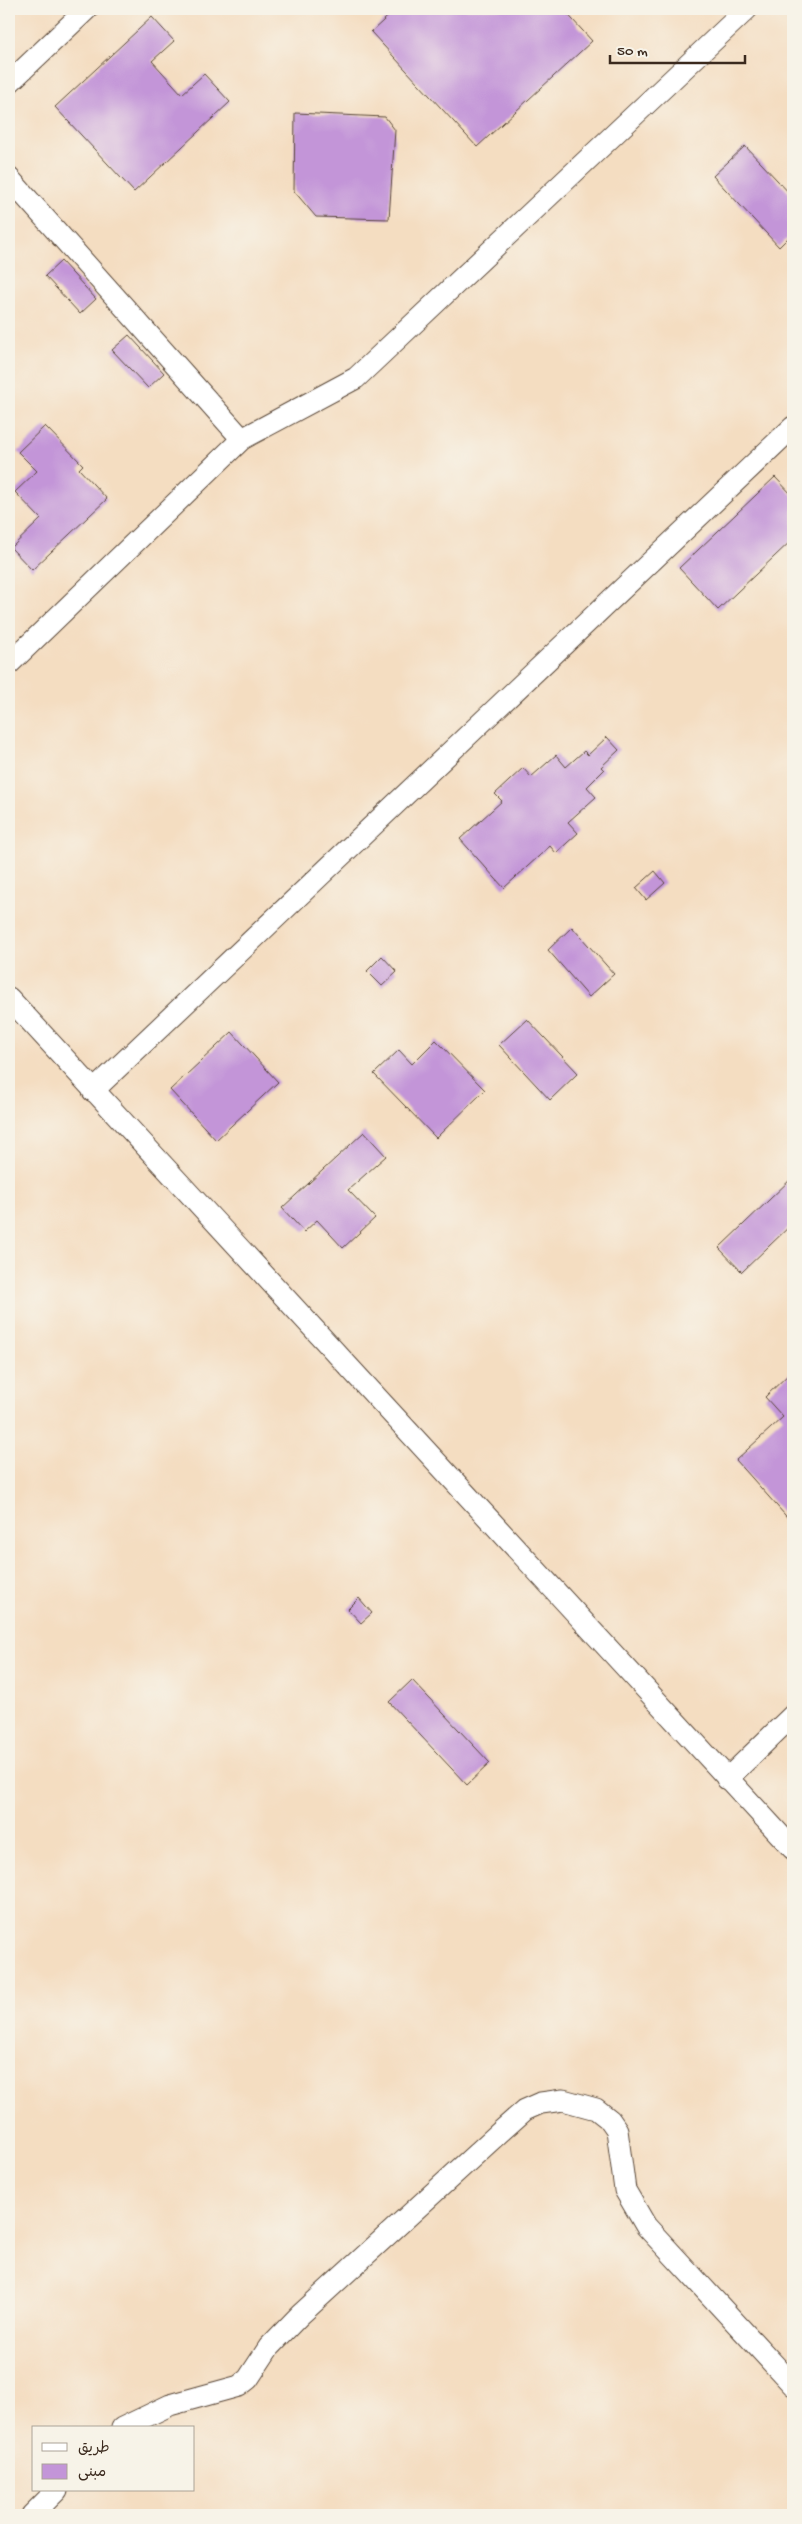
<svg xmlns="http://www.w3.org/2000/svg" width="802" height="2524" viewBox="0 0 802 2524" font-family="'Gochi Hand','Playpen Sans Arabic',sans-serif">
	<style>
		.building { fill: #c395d8 }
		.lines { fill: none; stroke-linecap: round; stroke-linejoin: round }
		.minor-casing { stroke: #574536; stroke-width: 23 }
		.minor { stroke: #fff; stroke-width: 21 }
	</style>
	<rect width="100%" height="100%" fill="#f7f3e8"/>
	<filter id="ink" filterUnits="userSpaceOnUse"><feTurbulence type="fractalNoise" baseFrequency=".02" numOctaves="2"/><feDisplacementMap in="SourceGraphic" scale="10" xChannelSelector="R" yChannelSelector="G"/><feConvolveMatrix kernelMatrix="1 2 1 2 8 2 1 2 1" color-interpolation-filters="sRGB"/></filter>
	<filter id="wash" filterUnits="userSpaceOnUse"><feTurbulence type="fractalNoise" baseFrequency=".0096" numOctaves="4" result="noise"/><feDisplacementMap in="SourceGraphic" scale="20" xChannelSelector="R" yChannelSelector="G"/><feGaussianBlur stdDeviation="1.12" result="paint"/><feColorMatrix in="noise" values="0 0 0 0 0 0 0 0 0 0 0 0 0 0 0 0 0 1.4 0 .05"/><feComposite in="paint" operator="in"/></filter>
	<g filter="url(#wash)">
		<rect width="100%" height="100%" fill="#f4ddc1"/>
		<g id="blocks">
			<g class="building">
				<polygon points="396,9 563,9 592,41 477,147 371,32"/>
				<polygon points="152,17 174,41 152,61 182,94 204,74 230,102 134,192 55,107"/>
				<polygon points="295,113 385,117 395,130 389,219 316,217 294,191"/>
				<polygon points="745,146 793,197 793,233 779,247 713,176"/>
				<polygon points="61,261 96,299 80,314 45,276"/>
				<polygon points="129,335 164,373 148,388 112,350"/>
				<polygon points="45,426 83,465 79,469 107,499 32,570 11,548 41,519 15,492 37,471 18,452"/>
				<polygon points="775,477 793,496 793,539 718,610 679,568"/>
				<polygon points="607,737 619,750 601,767 604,770 587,787 596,797 568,822 578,833 556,853 550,846 504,888 460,839 502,801 495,794 523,768 531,777 556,755 566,767 584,751 588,755"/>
				<polygon points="655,871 665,883 646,900 636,888"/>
				<polygon points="572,927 614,974 589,997 548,950"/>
				<polygon points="382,956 397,972 382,986 367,971"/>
				<polygon points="527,1019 578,1073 550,1100 499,1045"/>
				<polygon points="232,1032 278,1082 216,1140 170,1090"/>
				<polygon points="436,1040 485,1090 436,1138 374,1074 399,1050 412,1064"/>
				<polygon points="364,1132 386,1156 348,1190 375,1218 343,1248 317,1220 304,1232 282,1208"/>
				<polygon points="793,1177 793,1223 742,1272 719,1248"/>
				<polygon points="793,1370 793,1524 736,1460 783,1417 765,1397"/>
				<polygon points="359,1598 372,1613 361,1623 348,1609"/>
				<polygon points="412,1680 490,1763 467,1785 389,1702"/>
			</g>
		</g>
	</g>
	<g filter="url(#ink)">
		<use href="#blocks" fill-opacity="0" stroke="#574536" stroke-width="1"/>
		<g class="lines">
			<g class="minor-casing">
				<g id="minor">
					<polyline points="9,83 87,9"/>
					<polyline points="9,178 242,439"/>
					<polyline points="9,664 242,439 356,378 747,9"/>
					<polyline points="9,998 793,1849"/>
					<polyline points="93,1091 793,427"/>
					<polyline points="727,1779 793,1715"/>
					<polyline points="122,2428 170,2405 239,2386 248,2379 269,2347 300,2315 499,2133 525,2110 541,2103 563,2100 596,2109 610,2120 617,2130 625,2190 646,2226 793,2385"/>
					<polyline points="32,2515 57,2490"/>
				</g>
			</g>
			<use href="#minor" class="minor"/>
		</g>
	</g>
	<rect width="802" height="2524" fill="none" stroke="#f7f3e8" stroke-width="30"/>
	<rect x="32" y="2426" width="162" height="65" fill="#f7f3e8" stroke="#aca397"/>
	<rect x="42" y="2443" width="25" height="8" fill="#ffffff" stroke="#aca397"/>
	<text x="78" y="2452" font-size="15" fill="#3b2a1e">طريق</text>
	<rect x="42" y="2464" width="25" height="15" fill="#c395d8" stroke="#aca397"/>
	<text x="78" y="2476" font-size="15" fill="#3b2a1e">مبنى</text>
	<path d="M610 55v8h135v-8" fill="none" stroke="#3b2a1e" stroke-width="2.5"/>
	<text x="617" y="55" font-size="15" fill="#3b2a1e" stroke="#f7f3e8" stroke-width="4" paint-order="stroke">50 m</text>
</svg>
